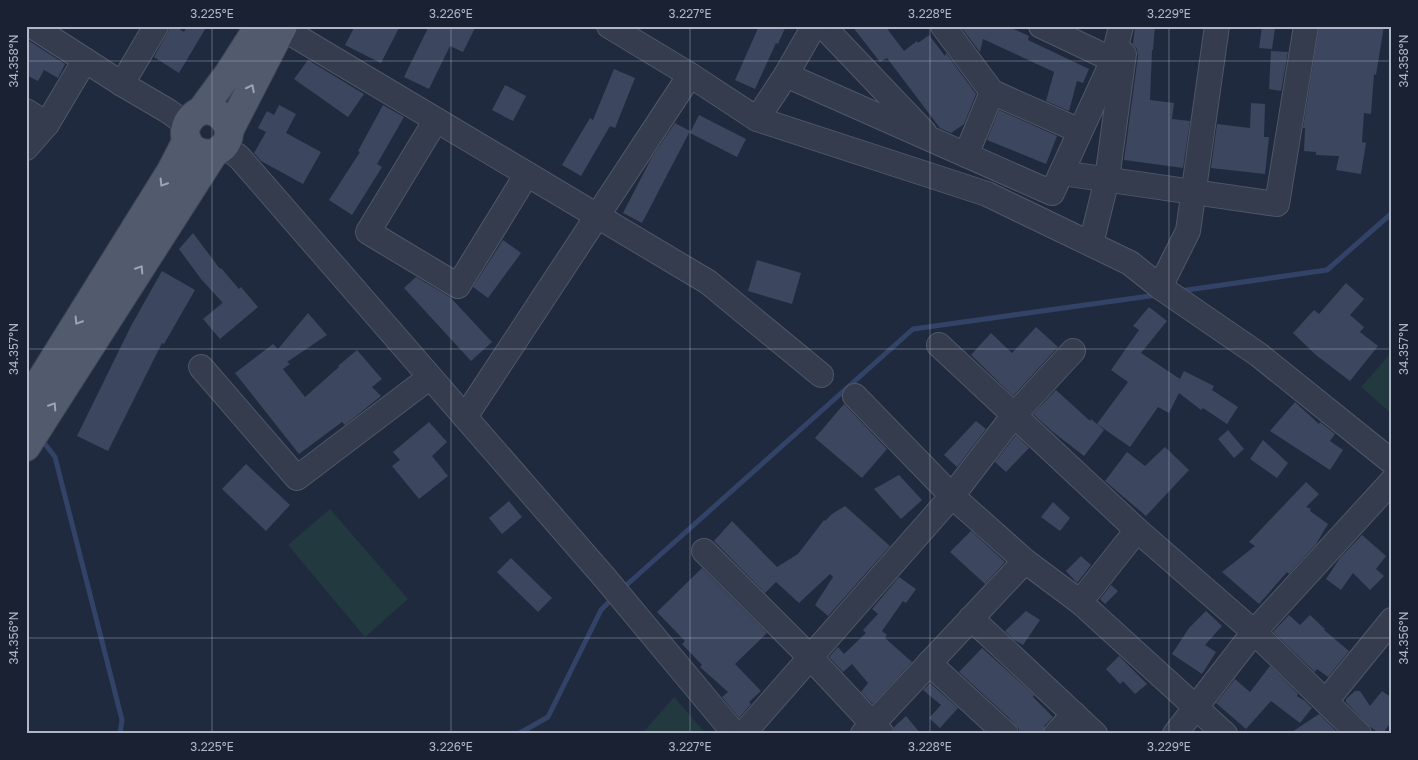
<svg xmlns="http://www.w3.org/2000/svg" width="1418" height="760" viewBox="0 0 1418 760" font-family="'Golos Text',sans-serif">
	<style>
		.green { fill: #22393f }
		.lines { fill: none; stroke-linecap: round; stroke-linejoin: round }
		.stream { stroke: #324367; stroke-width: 5 }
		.building { fill: #3c465e }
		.minor-casing { stroke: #4f5768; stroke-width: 26 }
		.major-casing { stroke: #3d4556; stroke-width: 30 }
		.minor { stroke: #343c4d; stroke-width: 24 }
		.major { stroke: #525b6e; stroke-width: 28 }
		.oneway { stroke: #9ca5b7 }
		.ticks { fill: none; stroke: #afb7c9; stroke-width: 1; stroke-opacity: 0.45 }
		.neatline { fill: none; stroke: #afb7c9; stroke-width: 2 }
		.ticks-label { font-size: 12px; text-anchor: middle; fill: #afb7c9 }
	</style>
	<rect width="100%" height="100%" fill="#202a3e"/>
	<g class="green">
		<polygon points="1392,352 1392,414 1361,387"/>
		<polygon points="330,509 408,599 365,637 288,545"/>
		<polygon points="674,697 706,734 642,734"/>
	</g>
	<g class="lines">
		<g class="stream">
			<polyline points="1180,291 1327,270 1392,213"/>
			<polyline points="45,444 55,457 122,720 120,734"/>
			<polyline points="622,589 913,329 1157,295"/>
			<polyline points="518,734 548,717 601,610 614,597"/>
		</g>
	</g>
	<g class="building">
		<polygon points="171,26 175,26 184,32 187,26 207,26 179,73 154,57"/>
		<polygon points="355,26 400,26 381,63 345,45"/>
		<polygon points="429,26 476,26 463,52 450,46 429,89 404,77"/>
		<polygon points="759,26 786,26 778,44 776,43 755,89 735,80"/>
		<polygon points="852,26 885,26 904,51 917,41 918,43 929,35 945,56 946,53 976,94 964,124 951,133 940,128 887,58 880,62"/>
		<polygon points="960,26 1007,26 1029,36 1028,40 1089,69 1083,83 1077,81 1069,111 1046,101 1054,72 983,39 980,52"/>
		<polygon points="1135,26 1155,26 1153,50 1152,50 1150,100 1174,103 1172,119 1190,121 1183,168 1124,160 1138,56 1137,49 1133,44"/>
		<polygon points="1319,26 1384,26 1376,75 1374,74 1371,114 1364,113 1362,142 1366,143 1361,174 1336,170 1339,156 1316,155 1316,152 1304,151 1305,128 1303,128"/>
		<polygon points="1262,27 1275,28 1272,49 1259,48"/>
		<polygon points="26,39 65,64 58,78 44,70 38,81 26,75"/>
		<polygon points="1271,51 1288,52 1281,91 1269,89"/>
		<polygon points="308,60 364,94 348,117 294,79"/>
		<polygon points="614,69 635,78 615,128 610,126 581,176 562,165 590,118 593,120"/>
		<polygon points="505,85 526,96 513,121 492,110"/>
		<polygon points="1251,103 1265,104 1264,137 1269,137 1265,174 1211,168 1217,124 1250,128"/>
		<polygon points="279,105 296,114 286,133 321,152 303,184 261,161 254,153 266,132 258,128 267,111 274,115"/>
		<polygon points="383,105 404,117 377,164 382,167 352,215 329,200 360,152 358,151"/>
		<polygon points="999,110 1057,136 1046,164 987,140"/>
		<polygon points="699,115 746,139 737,157 690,133"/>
		<polygon points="675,123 690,131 642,223 623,213 652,157"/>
		<polygon points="193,233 220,269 221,268 239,289 241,287 258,307 220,339 203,319 220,305 222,306 220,304 223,303 201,279 179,249"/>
		<polygon points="503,240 521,253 488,298 473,287"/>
		<polygon points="757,260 801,273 792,304 748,291"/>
		<polygon points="162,271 195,290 164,344 162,343 108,451 77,436 131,326"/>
		<polygon points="416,277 450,297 492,342 471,361 404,288"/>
		<polygon points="1346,283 1364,299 1350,315 1364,327 1360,332 1378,346 1350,381 1316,355 1293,333 1314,310 1319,314"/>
		<polygon points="1149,307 1167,321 1141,353 1180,379 1184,371 1214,386 1212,390 1238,407 1227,424 1203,408 1201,410 1179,393 1169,413 1158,407 1130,447 1097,424 1128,382 1111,370 1139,330 1133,326"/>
		<polygon points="308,313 327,335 287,362 290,364 283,369 305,397 339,367 338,366 357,350 382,379 372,387 381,396 345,425 342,422 299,454 235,373 273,344 278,349"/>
		<polygon points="1036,327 1058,347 1013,396 971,355 991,333 1012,353"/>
		<polygon points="1056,390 1090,421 1091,419 1104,430 1084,456 1053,432 1033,414"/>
		<polygon points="1295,402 1319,424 1320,422 1335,434 1330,441 1343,450 1330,470 1270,431"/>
		<polygon points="844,404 887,449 862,478 815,438"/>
		<polygon points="976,421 986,429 957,467 944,455"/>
		<polygon points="429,422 447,442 432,456 448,476 419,499 392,466 400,460 393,452"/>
		<polygon points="1228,430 1244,449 1234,458 1218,439"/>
		<polygon points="1016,435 1029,448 1006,472 995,462"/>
		<polygon points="1263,440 1288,463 1277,478 1250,459"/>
		<polygon points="1165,447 1189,470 1146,516 1105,481 1127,452 1145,466"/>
		<polygon points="246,464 290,505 266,531 222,489"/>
		<polygon points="899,475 922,500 901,519 874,489"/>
		<polygon points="1306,482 1319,494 1306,507 1311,509 1310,511 1328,524 1316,544 1289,574 1287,572 1259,604 1222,572 1255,546 1249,542"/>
		<polygon points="509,501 522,517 502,534 489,518"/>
		<polygon points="1053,502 1070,518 1060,531 1041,517"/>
		<polygon points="845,506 890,546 828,616 815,605 833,577 830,574 799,603 776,582 765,593 714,541 732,521 777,567 798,554 824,520 825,521 832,514"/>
		<polygon points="971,531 1005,562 985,584 950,552"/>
		<polygon points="1362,535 1386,556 1376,569 1384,576 1370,590 1353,573 1341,590 1326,579 1340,558"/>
		<polygon points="1081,556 1091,565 1077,583 1066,571"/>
		<polygon points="511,558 552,598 538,612 497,572"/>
		<polygon points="702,568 767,633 735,664 761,691 749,702 751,704 739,718 722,697 728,692 700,667 702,665 682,644 685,641 657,612"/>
		<polygon points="899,577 916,589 906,603 903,601 882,631 887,635 885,638 912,662 873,704 861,692 868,683 852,664 843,672 829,657 838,647 844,654 866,633 863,630 878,614 872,609"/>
		<polygon points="1111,585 1118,591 1105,604 1100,599"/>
		<polygon points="1026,611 1040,620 1023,645 1014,640 1005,631"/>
		<polygon points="1206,611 1222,626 1205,645 1216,652 1202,674 1172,654 1189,628"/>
		<polygon points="1289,615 1300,625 1310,615 1325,629 1324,630 1349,651 1328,677 1317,669 1315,672 1273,632"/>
		<polygon points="982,648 1034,695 1033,697 1053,717 1044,726 1045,727 1043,734 1019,734 1019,729 1009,718 959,672"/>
		<polygon points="1119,656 1147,684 1135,694 1123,681 1120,684 1106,669"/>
		<polygon points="1270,666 1298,694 1297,696 1305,701 1312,708 1300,723 1271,701 1246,729 1216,703 1235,679 1250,692"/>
		<polygon points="930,683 958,708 940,728 929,718 941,705 923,690"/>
		<polygon points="1355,691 1360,691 1370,706 1382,691 1392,698 1392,721 1385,730 1388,734 1380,734 1369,726 1346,702 1346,699"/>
		<polygon points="1319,714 1339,734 1289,734"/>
		<polygon points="906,716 921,734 895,734 894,727"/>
	</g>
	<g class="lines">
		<g class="minor-casing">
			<g id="minor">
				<polyline points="32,26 122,84 168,111 186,124"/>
				<polyline points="609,26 690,75 757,119 987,194 1130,263 1160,287 1259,355 1392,462"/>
				<polyline points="823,26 924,132"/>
				<polyline points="943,26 992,92 1080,131"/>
				<polyline points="1041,26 1113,60"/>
				<polyline points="282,28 708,282 821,375"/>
				<polyline points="786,75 1052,193 1113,60 1121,26"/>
				<polyline points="122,84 156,26"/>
				<polyline points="26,111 47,124"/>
				<polyline points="757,119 786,75 814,26"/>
				<polyline points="436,120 368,232 458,286 527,174"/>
				<polyline points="224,146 239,157 605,578 735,734"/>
				<polyline points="26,148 47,124 85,60"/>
				<polyline points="966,155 992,92"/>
				<polyline points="1062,173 1277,204 1306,26"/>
				<polyline points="1091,244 1107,179 1124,54"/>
				<polyline points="1160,287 1188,231 1217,26"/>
				<polyline points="939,345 1014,415 1137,530"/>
				<polyline points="201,367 297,478 430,377"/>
				<polyline points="855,396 952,496 1014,415 1073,351"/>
				<polyline points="465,417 690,75"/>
				<polyline points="704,551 810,657 882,734"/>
				<polyline points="1080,602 1137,530 1254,632 1359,734"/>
				<polyline points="971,618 1095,734"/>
				<polyline points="929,663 1006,734"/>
				<polyline points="1326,701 1392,620"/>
				<polyline points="743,734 952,496 1025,561 1080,602 1225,734"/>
				<polyline points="863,734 1025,561"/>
				<polyline points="1056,734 1074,714"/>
				<polyline points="1175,734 1254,632 1392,481"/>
			</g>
		</g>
		<g class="major-casing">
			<g id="major">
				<polyline points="201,111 229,73 259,26"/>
				<polyline points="229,131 283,26"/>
				<polyline points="26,404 171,171 187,140"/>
				<path d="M 26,447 L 214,153 C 249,136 214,94 192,117 C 188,121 186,125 185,131 C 184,148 200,156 214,153"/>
			</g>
		</g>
		<use href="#minor" class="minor"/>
		<use href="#major" class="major"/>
	</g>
	<defs><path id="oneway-chevron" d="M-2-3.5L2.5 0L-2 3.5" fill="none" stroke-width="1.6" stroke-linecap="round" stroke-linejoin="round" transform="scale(1.25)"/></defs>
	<g class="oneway">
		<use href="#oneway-chevron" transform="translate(251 88) rotate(-63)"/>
		<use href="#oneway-chevron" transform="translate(163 183) rotate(122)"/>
		<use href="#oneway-chevron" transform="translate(140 269) rotate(-57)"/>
		<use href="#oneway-chevron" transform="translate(78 321) rotate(122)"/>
		<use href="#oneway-chevron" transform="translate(53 406) rotate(-57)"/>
	</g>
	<path class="ticks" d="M 212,26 L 212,734M 451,26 L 451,734M 690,26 L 690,734M 930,26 L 930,734M 1169,26 L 1169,734M 26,61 L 1392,61M 26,349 L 1392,349M 26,638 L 1392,638"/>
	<rect width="1418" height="760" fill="none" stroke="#192132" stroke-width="55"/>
	<rect x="28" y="28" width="1362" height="704" class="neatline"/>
	<g class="ticks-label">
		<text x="212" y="18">3.225°E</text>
		<text x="451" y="18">3.226°E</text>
		<text x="690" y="18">3.227°E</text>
		<text x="930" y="18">3.228°E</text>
		<text x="1169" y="18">3.229°E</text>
		<text transform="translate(14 61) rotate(-90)" y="4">34.358°N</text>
		<text transform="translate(1404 61) rotate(-90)" y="4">34.358°N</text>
		<text transform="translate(14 349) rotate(-90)" y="4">34.357°N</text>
		<text transform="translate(1404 349) rotate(-90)" y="4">34.357°N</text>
		<text transform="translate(14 638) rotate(-90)" y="4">34.356°N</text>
		<text transform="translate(1404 638) rotate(-90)" y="4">34.356°N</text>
		<text x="212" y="751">3.225°E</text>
		<text x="451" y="751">3.226°E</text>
		<text x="690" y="751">3.227°E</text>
		<text x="930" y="751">3.228°E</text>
		<text x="1169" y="751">3.229°E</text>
	</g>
</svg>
